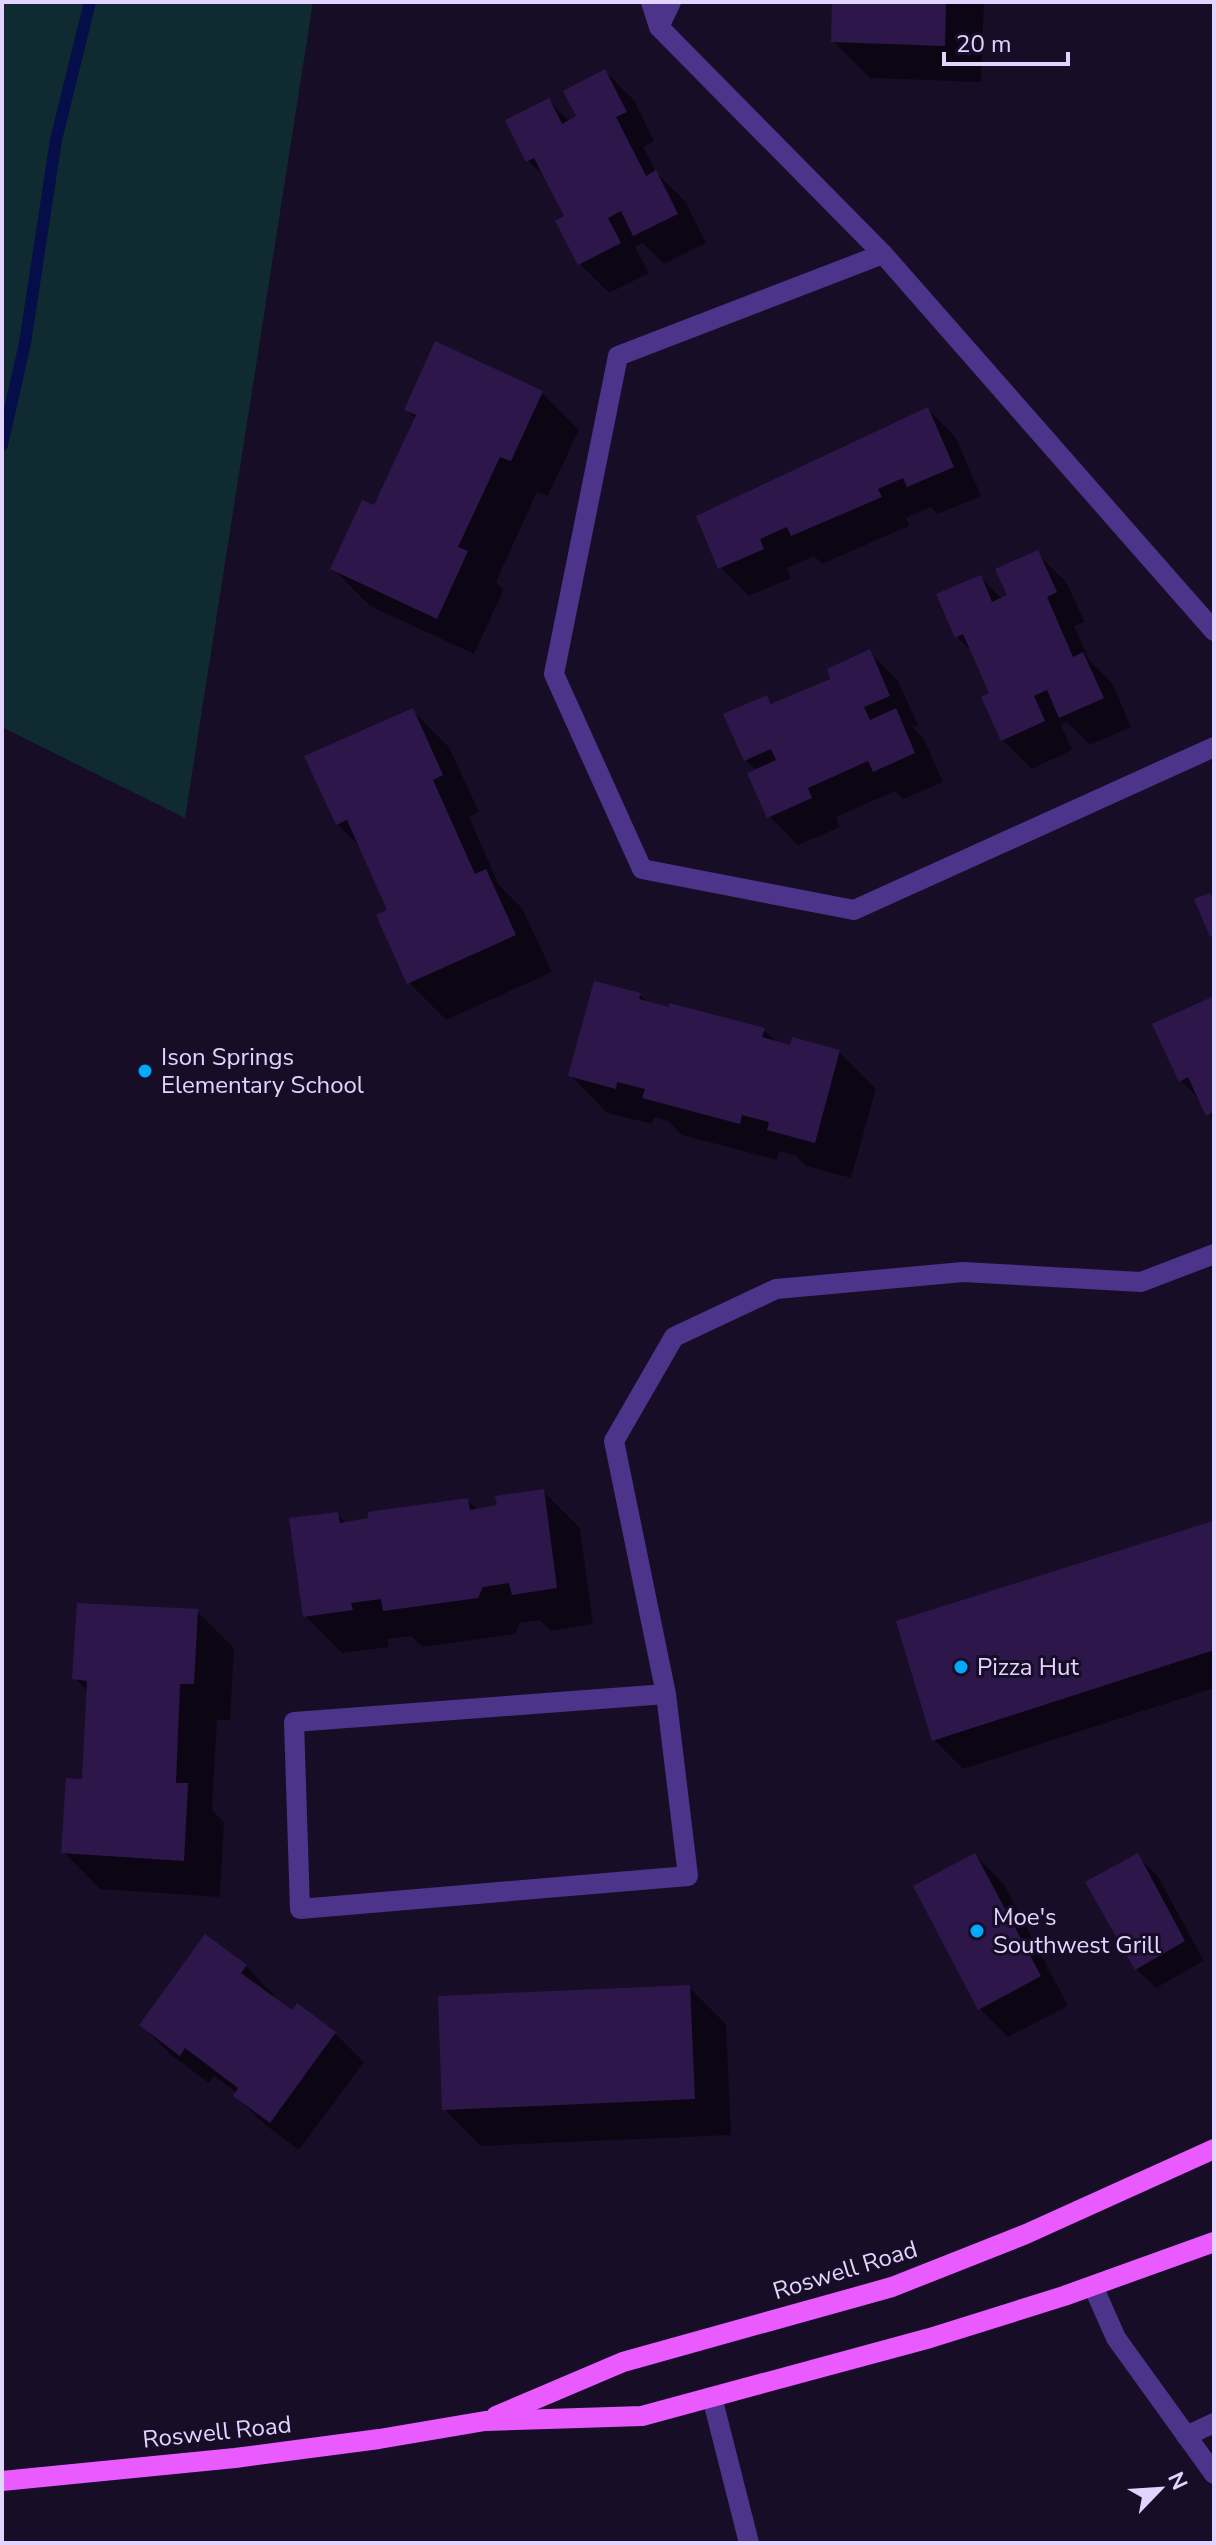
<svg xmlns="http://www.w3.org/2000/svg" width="1216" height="2545" viewBox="0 0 1216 2545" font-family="'Nunito Sans',sans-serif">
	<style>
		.green { fill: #0f2b31 }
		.shadow { fill: #0007 }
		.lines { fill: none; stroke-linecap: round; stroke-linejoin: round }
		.stream { stroke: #050e48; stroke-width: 12 }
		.building { fill: #2d174a }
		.service { stroke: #4c348a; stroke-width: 20 }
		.minor { stroke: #4c348a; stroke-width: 20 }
		.primary { stroke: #e95aff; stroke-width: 20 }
		.poi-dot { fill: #00a8fe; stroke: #180d27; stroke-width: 3 }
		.labels { text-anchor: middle; stroke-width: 6; stroke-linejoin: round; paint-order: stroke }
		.poi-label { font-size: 24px; fill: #e2d3ff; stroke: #180d27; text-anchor: start }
		.street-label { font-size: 24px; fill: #e2d3ff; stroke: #180d27 }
	</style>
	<rect width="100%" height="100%" fill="#180d27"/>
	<polygon class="green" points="2,2 313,2 185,818 2,727"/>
	<g class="shadow">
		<polygon points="834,2 984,2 981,82 870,78 833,41"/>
		<polygon points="605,71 634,100 654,141 643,147 657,173 685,201 706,243 664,264 643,243 635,247 649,273 609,293 580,264 567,217 549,181 528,161 548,100 570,122 578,117"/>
		<polygon points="436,343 542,393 579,430 548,496 537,492 496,582 504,589 474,654 370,606 333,569 375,508 416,420 406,409"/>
		<polygon points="928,409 956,438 981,496 938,514 931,507 906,518 909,526 822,564 814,556 787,568 791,578 749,596 720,567"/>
		<polygon points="1037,553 1066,582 1085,622 1074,626 1089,660 1112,683 1131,727 1090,745 1067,722 1061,725 1072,750 1032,769 1003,740 992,694 974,654 957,637 980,577 1002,599 1009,596"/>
		<polygon points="869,652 898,681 918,725 912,727 924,739 943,782 903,799 895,791 836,817 840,827 798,845 769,816 757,771 745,760 767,697 774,705 833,680"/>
		<polygon points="412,710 449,747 479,812 469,817 499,885 522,908 552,972 446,1020 409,983 390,911 362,849 337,824"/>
		<polygon points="640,995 649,1004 764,1030 777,1043 792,1047 839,1052 876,1089 851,1178 806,1166 795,1155 779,1151 777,1160 682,1135 668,1121 654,1117 652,1124 607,1113 571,1076"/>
		<polygon points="1214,998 1214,1121 1202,1102 1180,1080"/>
		<polygon points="543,1491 580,1528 593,1624 551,1631 540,1620 520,1623 515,1634 422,1647 411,1636 387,1639 389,1647 342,1653 305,1616 337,1514 347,1524 467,1500 478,1510 499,1507"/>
		<polygon points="1212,1524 1214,1688 963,1769 934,1740"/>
		<polygon points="197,1611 234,1648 230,1720 217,1720 212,1810 224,1822 220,1897 100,1889 64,1852 84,1781 88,1692 75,1678"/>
		<polygon points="975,1855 1004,1884 1068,2006 1008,2037 979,2008"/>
		<polygon points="1137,1856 1157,1875 1204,1961 1156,1988 1136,1969"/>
		<polygon points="246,1966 274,1995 272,1998 292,2013 335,2033 364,2062 299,2150 264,2124 235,2096 237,2093 214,2076 209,2083 170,2054 141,2025"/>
		<polygon points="689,1987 726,2024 731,2135 481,2146 444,2109"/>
	</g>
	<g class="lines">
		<polyline class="stream" points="2,445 25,343 56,140 90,2"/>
	</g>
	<g class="building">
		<polygon points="832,2 946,2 945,46 831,42"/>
		<polygon points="605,69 627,112 616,117 646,176 656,170 678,214 633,236 621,211 608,218 621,243 578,265 555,221 564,216 534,158 526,162 505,120 549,98 562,124 576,116 563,91"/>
		<polygon points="435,341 543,391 511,461 500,457 458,547 468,551 437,619 330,569 362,500 374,505 416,415 404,410"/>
		<polygon points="928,407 954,467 907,487 903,478 878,489 882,497 791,536 787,527 760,539 764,549 718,569 696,516"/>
		<polygon points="1038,550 1057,592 1047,597 1073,657 1083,652 1104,698 1059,718 1047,690 1034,696 1045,721 1001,741 981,697 989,693 963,634 955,638 936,594 981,575 992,602 1007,595 995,569"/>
		<polygon points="870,649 890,696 864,707 870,720 896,708 915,753 873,772 868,761 808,788 812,798 767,818 747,773 776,760 771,749 744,761 723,714 767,695 771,704 830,679 827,669"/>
		<polygon points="413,708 443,775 433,780 475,874 486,869 516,935 407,984 376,915 387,910 347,820 336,825 304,756"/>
		<polygon points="1210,893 1214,902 1214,935 1210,937 1194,899"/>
		<polygon points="594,981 641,993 639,999 669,1007 669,1003 765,1028 762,1037 790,1045 792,1037 840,1050 815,1143 767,1130 769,1122 742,1115 740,1124 642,1098 645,1089 617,1082 616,1089 568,1076"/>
		<polygon points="1214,996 1214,1112 1206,1116 1188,1077 1179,1082 1152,1024"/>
		<polygon points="544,1489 557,1588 512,1595 509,1583 483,1587 478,1598 383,1611 381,1599 351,1603 353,1610 303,1617 289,1518 338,1512 340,1523 368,1518 368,1512 468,1498 470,1510 497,1505 495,1496"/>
		<polygon points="1213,1521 1214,1650 932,1741 896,1621"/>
		<polygon points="77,1603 198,1609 194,1684 180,1684 176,1783 188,1783 184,1861 61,1853 66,1778 82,1779 87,1681 72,1679"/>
		<polygon points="975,1853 1041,1976 978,2010 913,1886"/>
		<polygon points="1138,1853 1185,1941 1135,1970 1085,1882"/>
		<polygon points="205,1934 247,1965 241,1973 292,2010 297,2003 336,2032 270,2123 233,2096 238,2088 185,2048 180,2056 139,2025"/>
		<polygon points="690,1985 695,2099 442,2110 438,1996"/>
	</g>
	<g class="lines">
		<g class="service">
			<polyline points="1093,2286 1116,2338 1214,2474"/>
			<polyline points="712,2397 749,2543"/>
			<polyline points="1186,2436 1214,2423"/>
		</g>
		<g class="minor">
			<polyline points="651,2 659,27 883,254 1214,631"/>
			<polyline points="659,27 671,2"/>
			<polyline points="883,254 618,356 554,674 642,869 854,910 1214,747"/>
			<polyline points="666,1694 294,1722 300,1909 688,1876 666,1694 614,1441 674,1337 776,1289 963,1272 1141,1282 1214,1254"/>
		</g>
		<g class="primary">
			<polyline points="496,2416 623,2362 892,2287 1026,2234 1214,2149"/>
			<polyline points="2,2481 235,2458 379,2439 485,2421 642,2416 930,2338 1064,2296 1214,2242"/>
		</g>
	</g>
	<g class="poi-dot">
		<circle cx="145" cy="1071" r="8"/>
		<circle cx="961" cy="1667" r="8"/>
		<circle cx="977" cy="1931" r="8"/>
	</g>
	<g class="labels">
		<g class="poi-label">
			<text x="161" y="1065">Ison Springs<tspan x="161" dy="28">Elementary School</tspan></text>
			<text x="977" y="1675">Pizza Hut</text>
			<text x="993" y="1925">Moe's<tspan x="993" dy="28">Southwest Grill</tspan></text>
		</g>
		<g class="street-label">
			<text transform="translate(845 2270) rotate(-17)" y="8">Roswell Road</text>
			<text transform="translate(217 2432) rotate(-6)" y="8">Roswell Road</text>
		</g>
	</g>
	<rect width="1216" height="2545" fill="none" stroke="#e2d3ff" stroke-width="8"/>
	<g transform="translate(1160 2489) rotate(65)" stroke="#180d27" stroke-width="6" paint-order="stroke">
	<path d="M0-6L14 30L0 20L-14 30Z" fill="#e2d3ff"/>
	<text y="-12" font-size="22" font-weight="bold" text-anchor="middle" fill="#e2d3ff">N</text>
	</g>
	<path d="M944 52v12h124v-12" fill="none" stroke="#e2d3ff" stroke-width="4"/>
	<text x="956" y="52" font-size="24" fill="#e2d3ff" stroke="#180d27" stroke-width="6" paint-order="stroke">20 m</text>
</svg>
